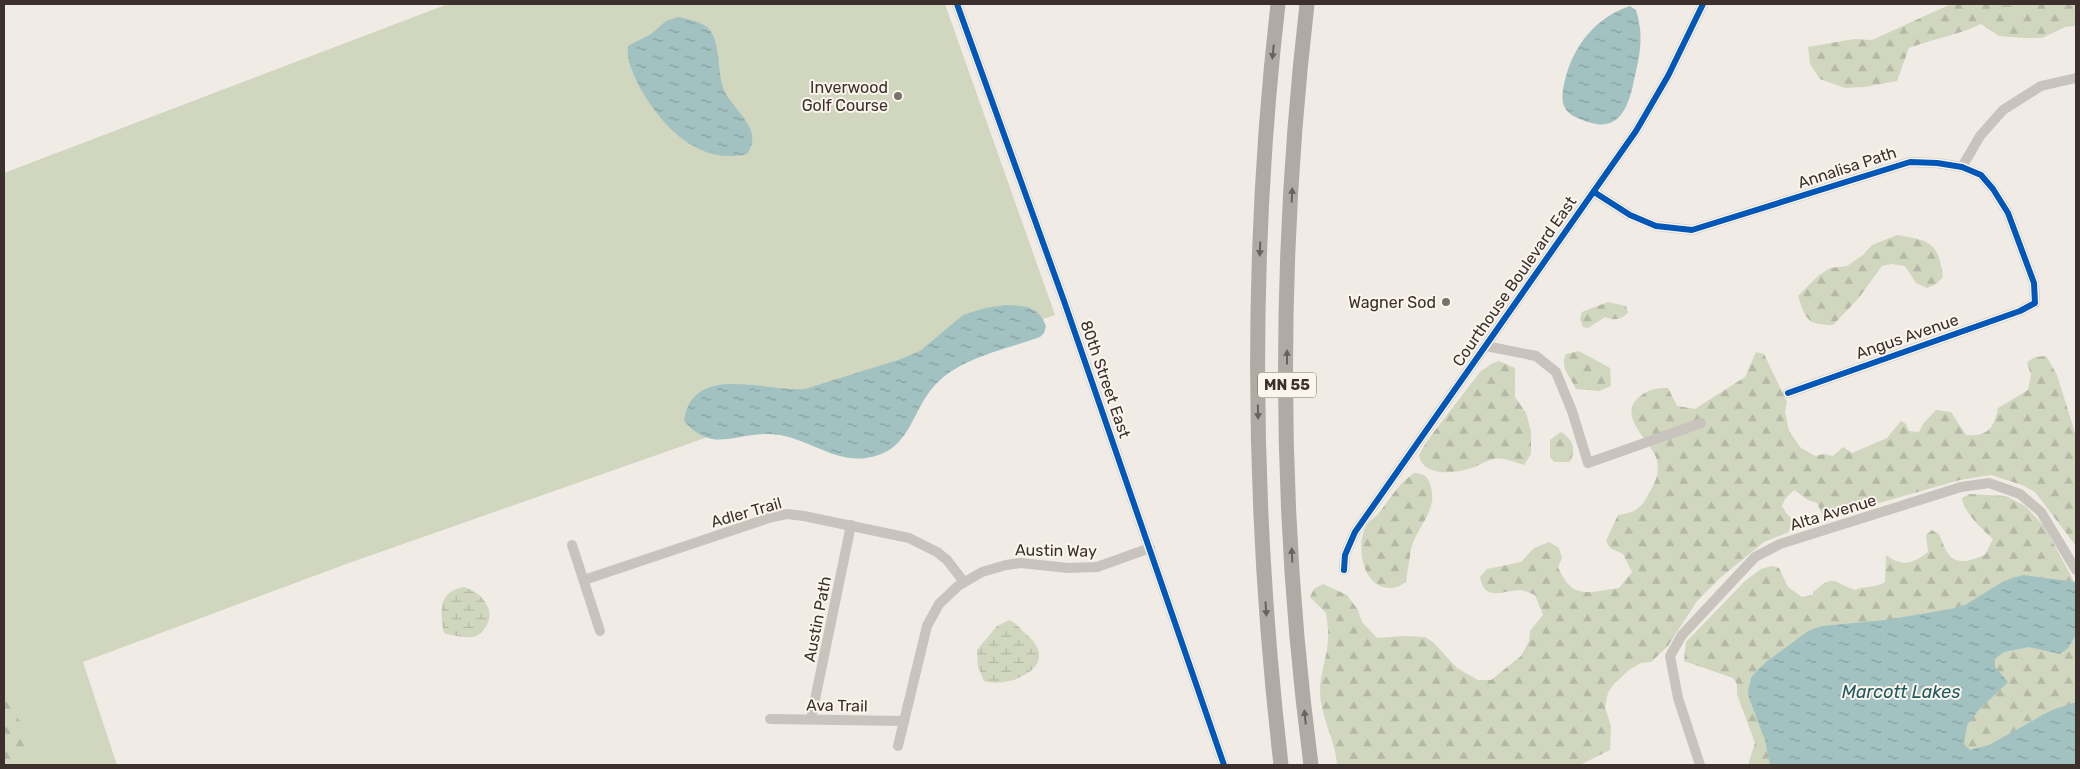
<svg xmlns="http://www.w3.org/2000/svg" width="2080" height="769" viewBox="0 0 2080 769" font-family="Rubik,sans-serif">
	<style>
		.grass { fill: #d1d6bf }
		.forest { fill: url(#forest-firs) }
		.wetland { fill: url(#wetland-marsh) }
		.water { fill: url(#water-ripples) }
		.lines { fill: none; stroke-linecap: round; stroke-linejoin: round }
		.minor { stroke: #c9c3be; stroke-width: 10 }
		.highway { stroke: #afaaa4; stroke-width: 15 }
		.cycleway-casing { stroke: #fbf5ee; stroke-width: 9 }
		.cycleway { stroke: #0057b8; stroke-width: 6 }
		.oneway { fill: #69615b }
		.poi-dot { fill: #7a716c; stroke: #fbf5ee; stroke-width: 2 }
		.labels { text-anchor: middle; stroke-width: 4; stroke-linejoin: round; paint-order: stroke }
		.shield { fill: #fbf5ee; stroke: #756b66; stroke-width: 1 }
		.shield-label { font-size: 15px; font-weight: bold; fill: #3b302b }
		.poi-label { font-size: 16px; fill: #3b302b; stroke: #fbf5ee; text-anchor: end }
		.street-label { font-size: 16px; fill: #3b302b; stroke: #fbf5ee }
		.water-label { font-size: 18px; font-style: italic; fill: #1f5a5e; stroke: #fbf5ee }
	</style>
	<defs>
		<pattern id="forest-firs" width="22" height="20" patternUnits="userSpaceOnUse" patternTransform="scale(1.25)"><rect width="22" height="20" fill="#d1d6bf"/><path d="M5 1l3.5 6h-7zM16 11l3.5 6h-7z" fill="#b4b8a4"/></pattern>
		<pattern id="wetland-marsh" width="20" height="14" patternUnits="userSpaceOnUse" patternTransform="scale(1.25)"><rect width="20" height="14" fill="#d1d6bf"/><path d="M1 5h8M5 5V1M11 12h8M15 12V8" fill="none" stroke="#b4b8a4"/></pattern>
		<pattern id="water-ripples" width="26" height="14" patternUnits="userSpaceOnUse" patternTransform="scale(1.25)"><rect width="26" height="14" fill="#a1c2c1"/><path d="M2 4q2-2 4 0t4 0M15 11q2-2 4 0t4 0" fill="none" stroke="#849e9d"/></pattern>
	</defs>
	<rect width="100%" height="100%" fill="#f0ebe5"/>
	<polygon class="grass" points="448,4 945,4 1055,315 349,563 83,662 117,765 4,765 4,173"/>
	<g class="forest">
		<path d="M 1951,4 L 2076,4 L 2076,26 L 2065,27 L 2042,38 L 2024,38 L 1999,36 L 1981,24 C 1958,35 1933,39 1909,48 L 1897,81 L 1864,87 L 1845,88 L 1820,79 L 1810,64 L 1808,47 L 1854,39 L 1872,40 Z"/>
		<path d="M 1897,235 C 1931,241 1938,242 1943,277 L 1936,284 L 1927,288 L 1916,283 L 1905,266 L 1891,264 L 1882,266 L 1858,299 L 1833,325 C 1808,325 1805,319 1798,296 L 1818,276 L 1830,268 L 1847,266 L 1863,255 L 1872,245 Z"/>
		<path d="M 1608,302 L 1626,306 L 1628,313 C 1620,320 1615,321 1605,317 L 1588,328 L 1583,327 L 1580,319 L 1582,312 Z"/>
		<path d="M 1579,351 L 1610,368 L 1611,386 L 1599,391 L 1576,389 C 1571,377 1559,367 1566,354 Z"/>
		<path d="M 1756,352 L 1764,354 L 1787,402 L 1785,412 L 1789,431 L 1801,448 L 1815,456 L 1824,454 L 1833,456 L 1843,447 L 1852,453 L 1887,438 L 1901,421 L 1906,424 L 1909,431 L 1919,432 L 1923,424 L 1936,410 L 1951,412 L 1966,435 C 1988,437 1994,428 1998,408 L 2028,390 L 2031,375 L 2027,362 L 2035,357 L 2046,356 L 2057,375 L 2076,436 L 2076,546 L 2035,492 L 2022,485 L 1991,475 L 1960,480 L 1830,517 L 1822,514 L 1817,503 L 1808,500 L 1794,490 L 1785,499 L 1782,506 L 1786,513 L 1792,519 L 1789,532 L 1764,542 L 1720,578 L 1697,601 L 1668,646 L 1651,662 L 1641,663 L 1629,670 L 1613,685 L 1608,693 L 1605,707 L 1611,726 L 1610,750 L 1580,765 L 1337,765 C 1336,744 1324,723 1321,702 C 1317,680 1327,661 1328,640 C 1329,631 1327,622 1326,613 L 1310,597 L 1314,589 L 1323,584 L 1347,595 L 1358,610 L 1362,622 L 1377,638 L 1404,636 L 1425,637 L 1433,642 L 1457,668 L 1478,680 L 1491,680 L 1521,656 L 1529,641 L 1530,631 L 1543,615 L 1535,595 C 1530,593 1525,590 1519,590 C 1503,591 1484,602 1480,577 L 1487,569 L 1521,562 L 1534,548 L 1549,542 L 1559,548 L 1562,558 L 1558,567 C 1572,601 1589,592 1619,588 L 1632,572 L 1623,554 L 1610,548 L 1606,541 L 1618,515 C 1633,513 1641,509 1648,495 C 1655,483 1660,474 1657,460 C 1653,443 1618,418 1637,399 C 1646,390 1655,388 1668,388 L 1677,406 L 1695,409 L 1745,377 Z"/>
		<path d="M 1499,361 L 1515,368 L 1515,397 L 1526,413 L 1531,431 L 1531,454 L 1524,465 C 1514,462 1504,457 1493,459 C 1485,461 1477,467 1468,469 C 1453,474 1422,476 1419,455 L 1427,441 L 1480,372 L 1491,364 Z"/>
		<path d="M 1561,432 C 1574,440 1576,450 1570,462 L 1554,462 L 1550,457 L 1550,440 Z"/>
		<path d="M 1414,473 C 1421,473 1427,475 1429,482 C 1442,511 1413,527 1410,555 C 1409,564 1407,573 1406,582 C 1402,584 1397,588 1392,588 C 1363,590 1356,548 1365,528 C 1367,522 1374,519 1378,514 C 1390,499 1398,484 1414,473 Z"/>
		<path d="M 1969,494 L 2006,496 L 2025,506 L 2044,526 L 2076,585 L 2076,765 L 1748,765 L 1755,743 L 1737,694 L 1737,684 L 1733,678 L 1684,661 L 1686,642 L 1745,581 L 1761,569 L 1772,566 L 1779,568 L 1788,587 L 1802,597 L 1813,595 L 1813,592 C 1835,573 1832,582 1855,590 C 1866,585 1873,589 1885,582 L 1886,555 C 1902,567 1913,564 1928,552 L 1926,535 L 1932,530 L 1938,533 C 1942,539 1943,546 1947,552 C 1956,567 1972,560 1985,555 L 1993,539 C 1983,530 1963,512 1962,498 Z"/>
		<polygon points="4,684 8,698 23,728 23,742 28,765 4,765"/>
	</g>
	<g class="wetland">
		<path d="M 1993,4 L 2026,4 C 2016,13 2003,13 1993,4 Z"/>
		<path d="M 463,587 C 481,591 498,611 485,628 C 482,632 478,636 473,637 C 463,638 454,635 445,634 L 443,630 C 441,608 438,593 463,587 Z"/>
		<path d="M 1009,620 C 1017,623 1021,630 1027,635 C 1064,667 1007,689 984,681 L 978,667 L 977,650 L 997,626 Z"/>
	</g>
	<g class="water">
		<path d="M 1630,6 L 1636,10 C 1645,38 1639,58 1633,85 C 1627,112 1616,133 1585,121 C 1577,118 1568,115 1564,106 C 1561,98 1563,88 1565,80 C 1573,46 1596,17 1630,6 Z"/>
		<path d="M 678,17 C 688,19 704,22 710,30 C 722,47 716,77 726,94 C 737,113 764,131 747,154 C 697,166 660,124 639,86 C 633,73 626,60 628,46 L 651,34 L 666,21 Z"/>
		<path d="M 1006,305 C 1026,306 1038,306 1046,326 L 1044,333 L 1040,337 C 1007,349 965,357 939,381 C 910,408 913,452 866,458 C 832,463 803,434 768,434 C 732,434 712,453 684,421 C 692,362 766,392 805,389 L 898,360 L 920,351 L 963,315 L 985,308 Z"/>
		<polygon points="2023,575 2076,582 2076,635 2068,648 2060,654 2029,647 2004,652 1995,659 1995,667 2008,682 1978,711 1967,725 1964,744 1970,750 1989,745 2052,710 2076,702 2076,765 1770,765 1765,740 1749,698 1748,690 1752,676 1766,662 1808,631 1822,626 1886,620 1951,609 1965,605 2004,581"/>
	</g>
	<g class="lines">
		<g class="minor">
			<polyline points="957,4 1064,301 1224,765"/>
			<polyline points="1962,167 1980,136 2003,110 2041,86 2076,78"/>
			<polyline points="1594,192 1630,215 1656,226 1692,230 1910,162 1937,163 1962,167 1981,175 1993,189 2008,213 2034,283 2035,303 2020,311 1788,393"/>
			<polyline points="1486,346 1536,356 1556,372 1572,411 1588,463 1701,423"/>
			<polyline points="572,545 600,631"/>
			<polyline points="1344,570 1345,555 1355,532 1636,131 1668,76 1703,4"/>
			<polyline points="584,580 772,517 787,514 804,516 909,538 937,552 947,560 964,582"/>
			<polyline points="770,719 904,721"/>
			<polyline points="811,719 851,525"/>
			<polyline points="898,746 927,626 939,604 958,586 982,572 1006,565 1021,563 1068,568 1097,567 1150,548"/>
			<polyline points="1700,765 1678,698 1670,656 1682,635 1755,557 1780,544 1961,487 1989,483 2020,494 2041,512 2076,570"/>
		</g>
		<g class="highway">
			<path d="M 1278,4 C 1249,256 1252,513 1281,765"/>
			<path d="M 1307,4 C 1278,255 1278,514 1311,765"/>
		</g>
		<g class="cycleway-casing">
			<g id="cycleway">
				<polyline points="957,4 1064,301 1224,765"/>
				<polyline points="1594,192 1630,215 1656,226 1692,230 1910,162 1937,163 1962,167 1981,175 1993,189 2008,213 2034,283 2035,303 2020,311 1788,393"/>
				<polyline points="1344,570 1345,555 1355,532 1636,131 1668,76 1703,4"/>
			</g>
		</g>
		<use href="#cycleway" class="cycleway"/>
	</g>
	<defs><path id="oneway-solid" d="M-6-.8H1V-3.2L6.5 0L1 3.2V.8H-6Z" transform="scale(1.25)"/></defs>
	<g class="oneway">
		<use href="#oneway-solid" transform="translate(1273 52) rotate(96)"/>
		<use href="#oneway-solid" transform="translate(1292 195) rotate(-87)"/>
		<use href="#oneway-solid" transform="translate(1260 249) rotate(92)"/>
		<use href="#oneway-solid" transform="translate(1287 357) rotate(-90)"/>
		<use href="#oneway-solid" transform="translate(1258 412) rotate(89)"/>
		<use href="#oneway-solid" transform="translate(1292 555) rotate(-93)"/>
		<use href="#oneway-solid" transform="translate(1266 609) rotate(86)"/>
		<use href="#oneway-solid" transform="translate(1305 717) rotate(-96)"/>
	</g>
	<g class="poi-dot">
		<circle cx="898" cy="96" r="5"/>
		<circle cx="1446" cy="302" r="5"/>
	</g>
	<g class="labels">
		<rect class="shield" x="1258" y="372.5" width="58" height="25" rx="4"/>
		<g class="shield-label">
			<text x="1287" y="390">MN 55</text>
		</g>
		<g class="poi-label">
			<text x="888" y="93">Inverwood<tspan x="888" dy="18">Golf Course</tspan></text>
			<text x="1436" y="308">Wagner Sod</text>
		</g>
		<g class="street-label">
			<text transform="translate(1847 167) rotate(-18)" y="6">Annalisa Path</text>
			<text transform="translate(1514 281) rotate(-55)" y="6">Courthouse Boulevard East</text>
			<text transform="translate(1907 336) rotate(-19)" y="6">Angus Avenue</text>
			<text transform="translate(1106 379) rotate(71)" y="6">80th Street East</text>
			<text transform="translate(746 512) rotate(-16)" y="6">Adler Trail</text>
			<text transform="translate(1833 512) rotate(-17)" y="6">Alta Avenue</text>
			<text transform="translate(1056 550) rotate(1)" y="6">Austin Way</text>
			<text transform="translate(817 619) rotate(-79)" y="6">Austin Path</text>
			<text transform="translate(837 705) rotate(1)" y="6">Ava Trail</text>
		</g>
		<g class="water-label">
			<text x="1901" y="698">Marcott Lakes</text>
		</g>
	</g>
	<rect width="2080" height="769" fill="none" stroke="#3b302b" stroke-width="10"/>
</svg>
